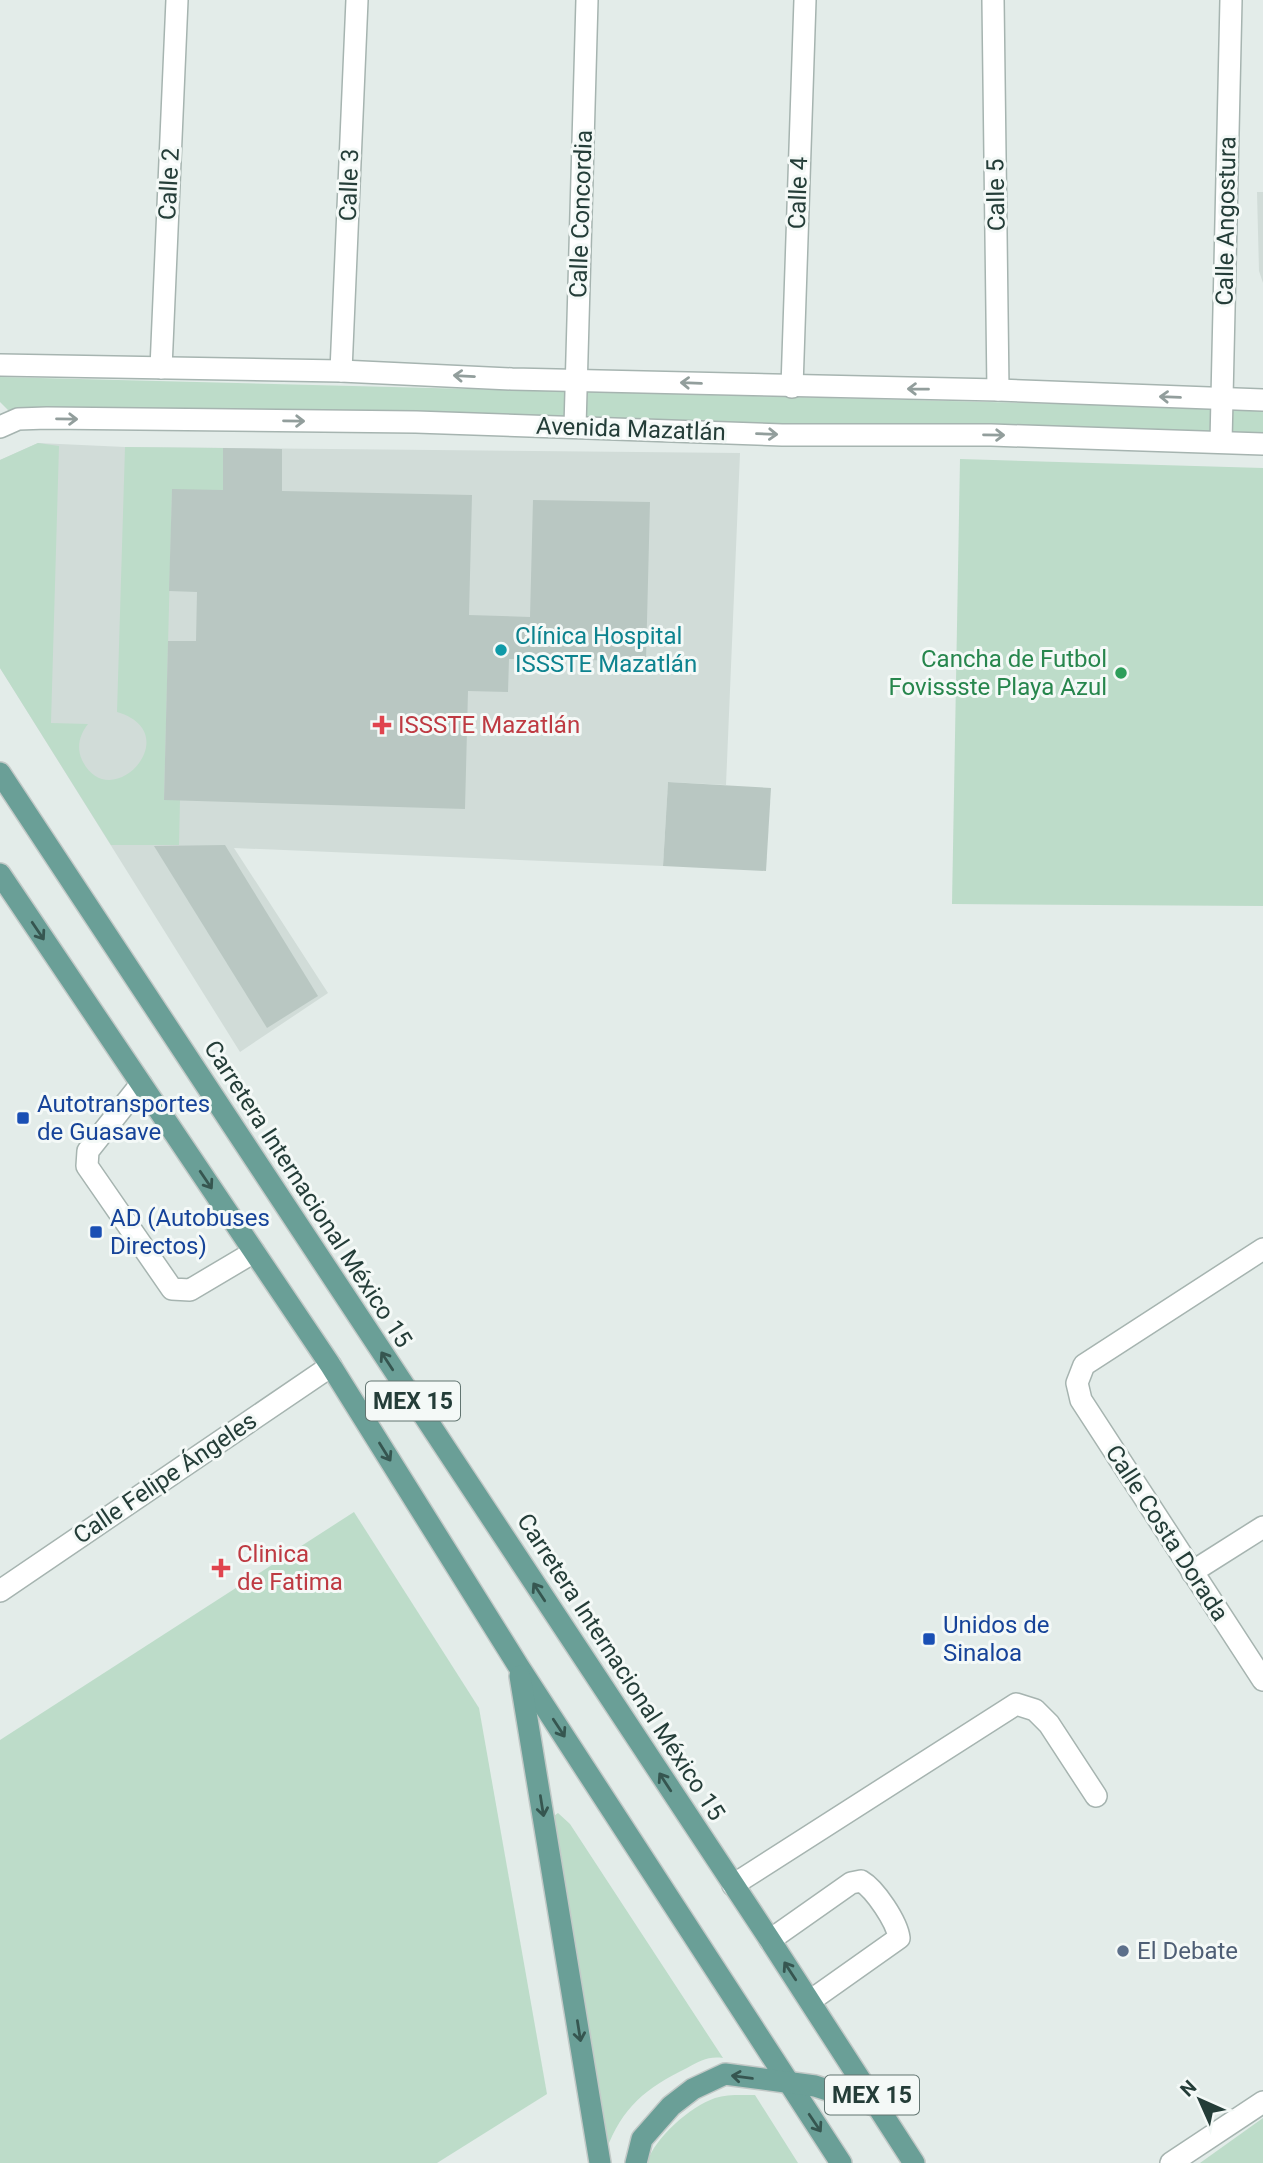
<svg xmlns="http://www.w3.org/2000/svg" width="1263" height="2163" viewBox="0 0 1263 2163" font-family="Roboto,sans-serif">
	<style>
		.built { fill: #d1dcd8 }
		.green { fill: #bddcc9 }
		.building { fill: #b9c7c2 }
		.lines { fill: none; stroke-linecap: round; stroke-linejoin: round }
		.minor-casing { stroke: #a6b4b0; stroke-width: 24 }
		.major-casing { stroke: #c2c9c7; stroke-width: 24 }
		.minor { stroke: #fff; stroke-width: 21 }
		.major { stroke: #6a9f97; stroke-width: 21 }
		.oneway { stroke: #929e9c }
		.oneway2 { stroke: #365650 }
		.culture-dot { fill: #0f9aa8; stroke: #f4f9f7; stroke-width: 2.5 }
		.leisure-dot { fill: #2e9e5b; stroke: #f4f9f7; stroke-width: 2.5 }
		.health-dot { fill: #e0444e; stroke: #f4f9f7; stroke-width: 2.5 }
		.transit-dot { fill: #1a4fb4; stroke: #f4f9f7; stroke-width: 2.5 }
		.service-dot { fill: #5c6f8a; stroke: #f4f9f7; stroke-width: 2.5 }
		.labels { text-anchor: middle; stroke-width: 6; stroke-linejoin: round; paint-order: stroke }
		.shield { fill: #f4f9f7; stroke: #627571; stroke-width: 2 }
		.shield-label { font-size: 23px; font-weight: bold; fill: #243d38 }
		.street-label { font-size: 24px; fill: #243d38; stroke: #f4f9f7 }
		.culture-label { font-size: 24px; fill: #0d838f; stroke: #f4f9f7; text-anchor: start }
		.leisure-label { font-size: 24px; fill: #27864d; stroke: #f4f9f7; text-anchor: end }
		.health-label { font-size: 24px; fill: #be3a42; stroke: #f4f9f7; text-anchor: start }
		.transit-label { font-size: 24px; fill: #164399; stroke: #f4f9f7; text-anchor: start }
		.service-label { font-size: 24px; fill: #4e5e75; stroke: #f4f9f7; text-anchor: start }
	</style>
	<rect width="100%" height="100%" fill="#e3ece9"/>
	<g class="built">
		<polygon points="1257,192 1263,192 1263,283 1259,271"/>
		<polygon points="38,443 125,447 740,453 726,785 668,782 663,866 234,848 328,993 240,1052 0,668 0,460"/>
	</g>
	<g class="green">
		<polygon points="0,377 1263,409 1263,444 11,413 0,402"/>
		<path d="M 38,443 L 59,446 L 51,723 L 88,724 C 80,734 76,747 82,760 C 110,818 189,733 117,712 L 125,447 L 223,448 L 223,490 L 172,490 L 164,800 L 180,800 L 179,845 L 111,845 L 0,668 L 0,460 Z"/>
		<polygon points="960,459 1263,468 1263,906 952,904"/>
		<polygon points="354,1512 479,1708 547,2094 437,2163 0,2163 0,1740"/>
		<path d="M 558,1813 L 570,1824 L 723,2058 C 708,2056 700,2061 687,2068 C 646,2088 622,2107 606,2151 L 551,1818 Z"/>
		<path d="M 755,2095 L 798,2163 L 647,2163 C 655,2137 690,2107 715,2098 C 727,2094 742,2095 755,2095 Z"/>
		<polygon points="1263,2118 1263,2163 1200,2163"/>
	</g>
	<g class="building">
		<polygon points="223,448 282,449 282,491 472,495 469,615 530,617 533,500 650,502 646,661 509,659 508,692 468,691 465,809 164,800 168,641 196,641 197,592 169,591 172,489 223,490"/>
		<polygon points="668,782 771,788 766,871 663,866"/>
		<polygon points="225,845 318,996 267,1028 154,846"/>
	</g>
	<g class="lines">
		<g class="minor-casing">
			<g id="minor">
				<polyline points="993,0 998,390"/>
				<polyline points="0,365 341,371 512,379 998,390 1263,400"/>
				<polyline points="161,368 177,0"/>
				<polyline points="341,371 357,0"/>
				<polyline points="792,387 805,0"/>
				<polyline points="0,427 18,419 47,418 416,422 782,435 991,435 1263,444"/>
				<polyline points="575,427 587,0"/>
				<polyline points="1221,442 1231,0"/>
				<polyline points="141,1084 88,1151 87,1166 172,1289 190,1290 254,1252"/>
				<polyline points="1263,1249 1084,1365 1077,1383 1081,1400 1263,1680"/>
				<polyline points="1192,1572 1263,1527"/>
				<polyline points="0,1591 331,1366"/>
				<polyline points="733,1885 1016,1704 1035,1710 1049,1724 1096,1796"/>
				<path d="M 770,1940 L 851,1883 L 861,1881 C 875,1889 897,1922 899,1938 L 810,2001"/>
				<polyline points="1171,2163 1263,2102"/>
			</g>
		</g>
		<g class="major-casing">
			<g id="major">
				<polyline points="0,773 770,1940 914,2163"/>
				<polyline points="0,874 331,1366 519,1667 841,2163"/>
				<polyline points="520,1676 600,2163"/>
				<polyline points="636,2163 642,2139 671,2106 693,2089 725,2074 815,2086 880,2107"/>
			</g>
		</g>
		<use href="#minor" class="minor"/>
		<use href="#major" class="major"/>
	</g>
	<defs><path id="oneway-shaft" d="M-6 0H5M1.5-3L5.5 0L1.5 3" fill="none" stroke-width="1.6" stroke-linecap="round" stroke-linejoin="round" transform="scale(1.75)"/></defs>
	<g class="oneway">
		<use href="#oneway-shaft" transform="translate(464 376) rotate(-177)"/>
		<use href="#oneway-shaft" transform="translate(691 383) rotate(-178)"/>
		<use href="#oneway-shaft" transform="translate(918 389) rotate(-179)"/>
		<use href="#oneway-shaft" transform="translate(1170 397) rotate(-178)"/>
		<use href="#oneway-shaft" transform="translate(67 419) rotate(1)"/>
		<use href="#oneway-shaft" transform="translate(294 421) rotate(1)"/>
		<use href="#oneway-shaft" transform="translate(767 434) rotate(2)"/>
		<use href="#oneway-shaft" transform="translate(994 435) rotate(1)"/>
	</g>
	<g class="oneway2">
		<use href="#oneway-shaft" transform="translate(38 931) rotate(56)"/>
		<use href="#oneway-shaft" transform="translate(206 1180) rotate(56)"/>
		<use href="#oneway-shaft" transform="translate(387 1361) rotate(-123)"/>
		<use href="#oneway-shaft" transform="translate(385 1452) rotate(58)"/>
		<use href="#oneway-shaft" transform="translate(539 1592) rotate(-123)"/>
		<use href="#oneway-shaft" transform="translate(559 1728) rotate(57)"/>
		<use href="#oneway-shaft" transform="translate(665 1782) rotate(-123)"/>
		<use href="#oneway-shaft" transform="translate(542 1806) rotate(81)"/>
		<use href="#oneway-shaft" transform="translate(790 1971) rotate(-123)"/>
		<use href="#oneway-shaft" transform="translate(579 2031) rotate(81)"/>
		<use href="#oneway-shaft" transform="translate(742 2077) rotate(-172)"/>
		<use href="#oneway-shaft" transform="translate(815 2123) rotate(56)"/>
	</g>
	<circle class="culture-dot" cx="501" cy="650" r="7"/>
	<circle class="leisure-dot" cx="1121" cy="673" r="7"/>
	<g class="health-dot">
		<path d="M378.5 714.5h7v7h7v7h-7v7h-7v-7h-7v-7h7z"/>
		<path d="M217.5 1557.5h7v7h7v7h-7v7h-7v-7h-7v-7h7z"/>
	</g>
	<g class="transit-dot">
		<rect x="16" y="1111" width="14" height="14" rx="3.5"/>
		<rect x="89" y="1225" width="14" height="14" rx="3.5"/>
		<rect x="922" y="1632" width="14" height="14" rx="3.5"/>
	</g>
	<circle class="service-dot" cx="1123" cy="1951" r="7"/>
	<g class="labels">
		<g class="shield">
			<rect x="366" y="1381.5" width="94" height="39" rx="5"/>
			<rect x="825" y="2075.5" width="94" height="39" rx="5"/>
		</g>
		<g class="shield-label">
			<text x="413" y="1409">MEX 15</text>
			<text x="872" y="2103">MEX 15</text>
		</g>
		<g class="street-label">
			<text transform="translate(169 184) rotate(-87)" y="8">Calle 2</text>
			<text transform="translate(349 185) rotate(-88)" y="8">Calle 3</text>
			<text transform="translate(798 193) rotate(-88)" y="8">Calle 4</text>
			<text transform="translate(996 195) rotate(-91)" y="8">Calle 5</text>
			<text transform="translate(581 214) rotate(-88)" y="8">Calle Concordia</text>
			<text transform="translate(1226 221) rotate(-89)" y="8">Calle Angostura</text>
			<text transform="translate(631 429) rotate(2)" y="8">Avenida Mazatlán</text>
			<text transform="translate(308 1194) rotate(57)" y="8">Carretera Internacional México 15</text>
			<text transform="translate(165 1478) rotate(-34)" y="8">Calle Felipe Ángeles</text>
			<text transform="translate(1167 1533) rotate(57)" y="8">Calle Costa Dorada</text>
			<text transform="translate(621 1667) rotate(57)" y="8">Carretera Internacional México 15</text>
		</g>
		<g class="culture-label">
			<text x="515" y="644">Clínica Hospital<tspan x="515" dy="28">ISSSTE Mazatlán</tspan></text>
		</g>
		<g class="leisure-label">
			<text x="1107" y="667">Cancha de Futbol<tspan x="1107" dy="28">Fovissste Playa Azul</tspan></text>
		</g>
		<g class="health-label">
			<text x="398" y="733">ISSSTE Mazatlán</text>
			<text x="237" y="1562">Clinica<tspan x="237" dy="28">de Fatima</tspan></text>
		</g>
		<g class="transit-label">
			<text x="37" y="1112">Autotransportes<tspan x="37" dy="28">de Guasave</tspan></text>
			<text x="110" y="1226">AD (Autobuses<tspan x="110" dy="28">Directos)</tspan></text>
			<text x="943" y="1633">Unidos de<tspan x="943" dy="28">Sinaloa</tspan></text>
		</g>
		<g class="service-label">
			<text x="1137" y="1959">El Debate</text>
		</g>
	</g>
	<g transform="translate(1200 2100) rotate(315)" stroke="#f4f9f7" stroke-width="5" paint-order="stroke">
	<path d="M0-5L12 26L0 18L-12 26Z" fill="#243d38"/>
	<text y="-10" font-size="19" font-weight="bold" text-anchor="middle" fill="#243d38">N</text>
	</g>
</svg>
